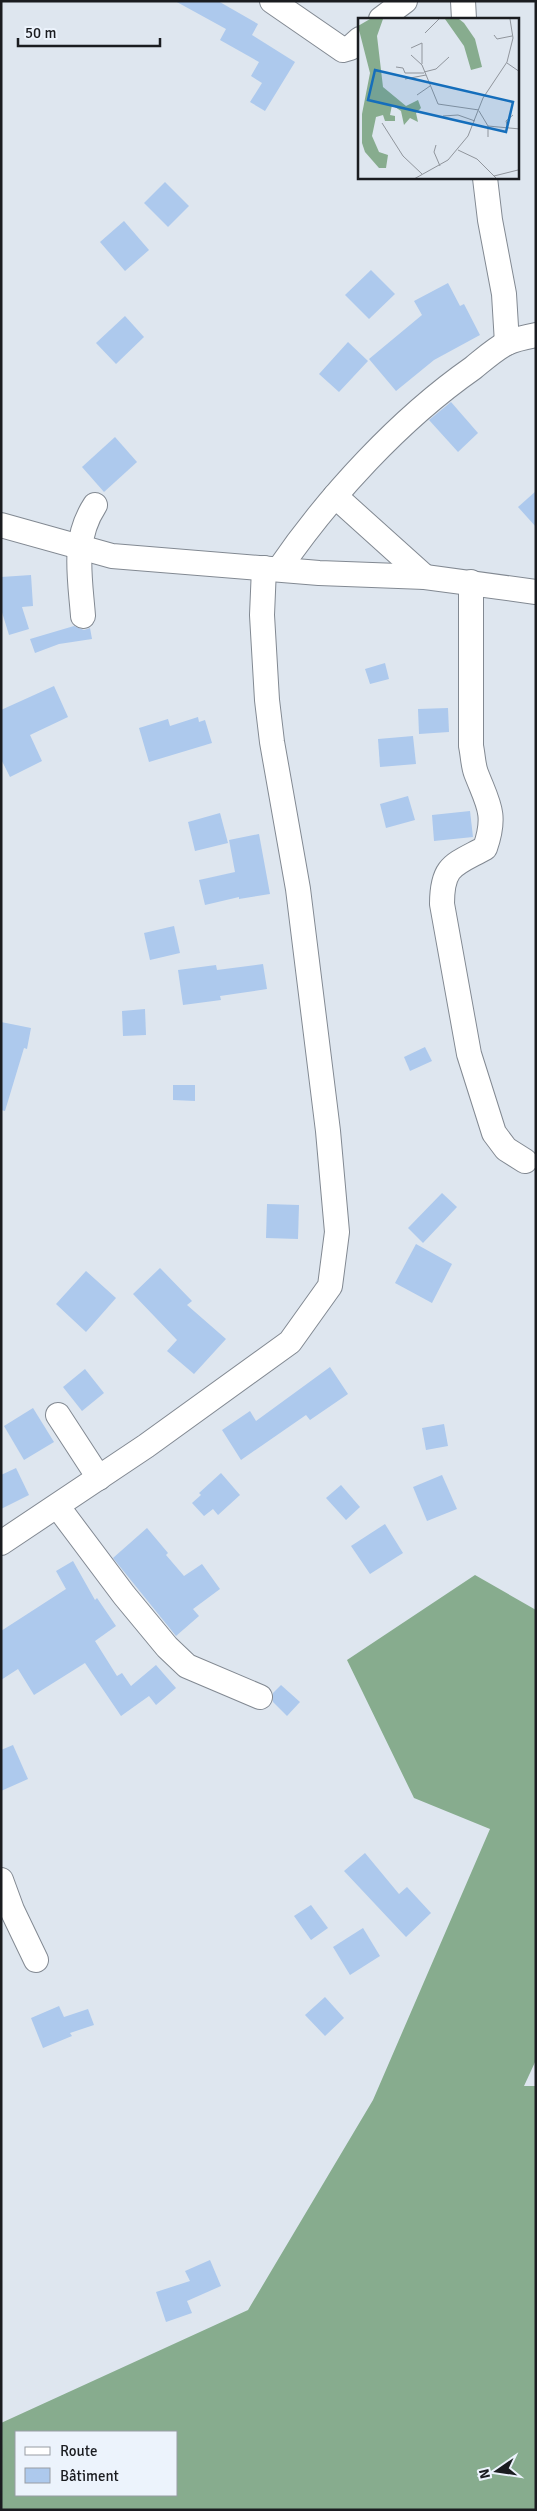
<svg xmlns="http://www.w3.org/2000/svg" width="537" height="2511" viewBox="0 0 537 2511" font-family="Signika,sans-serif">
	<style>
		.forest { fill: #87ac8e; fill-rule: evenodd }
		.building { fill: #adc9ed }
		.lines { fill: none; stroke-linecap: round; stroke-linejoin: round }
		.minor-casing { stroke: #828992; stroke-width: 26 }
		.minor { stroke: #fff; stroke-width: 24 }
		.inset-road { fill: none; stroke: #90959c; stroke-width: 1 }
		.view { fill: #156ebb; fill-opacity: 0.15; stroke: #156ebb; stroke-width: 2.5 }
		.inset-edge { fill: none; stroke: #1a1c20; stroke-width: 2.5 }
	</style>
	<rect width="100%" height="100%" fill="#dee6ef"/>
	<path class="forest" d="M 475,1575 L 536,1610 L 536,2060 L 524,2086 L 536,2086 L 536,2510 L 1,2510 L 1,2423 L 248,2310 L 373,2100 L 490,1829 L 414,1798 L 347,1660 ZM 16,2432 L 176,2432 L 176,2495 L 16,2495 Z"/>
	<g class="building">
		<polygon points="175,1 218,1 258,24 252,35 295,62 265,111 250,102 262,83 251,76 259,62 220,40 226,29"/>
		<polygon points="165,182 189,206 168,227 144,203"/>
		<polygon points="124,221 149,250 125,271 100,242"/>
		<polygon points="371,270 395,294 369,319 345,295"/>
		<polygon points="448,283 460,306 464,304 480,335 434,360 396,391 369,359 422,315 414,301"/>
		<polygon points="125,316 144,337 116,364 96,343"/>
		<polygon points="348,342 368,361 339,392 319,374"/>
		<polygon points="451,402 478,433 458,452 429,420"/>
		<polygon points="115,437 137,462 104,492 82,467"/>
		<polygon points="536,491 536,527 518,507"/>
		<polygon points="31,575 33,606 22,607 29,629 9,635 1,609 1,577"/>
		<polygon points="74,626 84,630 90,628 92,639 59,644 35,653 30,639"/>
		<polygon points="385,663 389,679 370,684 365,669"/>
		<polygon points="54,686 68,717 30,735 42,761 10,777 1,759 1,710"/>
		<polygon points="448,708 449,732 419,734 418,709"/>
		<polygon points="198,717 199,722 205,720 212,743 149,762 139,728 168,719 170,726"/>
		<polygon points="413,736 416,764 380,767 378,739"/>
		<polygon points="408,796 415,820 386,828 380,804"/>
		<polygon points="470,811 473,837 434,841 432,815"/>
		<polygon points="220,813 228,843 195,851 188,822"/>
		<polygon points="259,834 270,894 239,899 239,897 205,905 199,880 235,872 229,840"/>
		<polygon points="174,926 180,953 150,960 144,933"/>
		<polygon points="263,964 267,989 220,996 221,1000 183,1005 178,970 216,965 217,970"/>
		<polygon points="145,1009 146,1035 123,1036 122,1011"/>
		<polygon points="1,1022 31,1028 27,1049 24,1048 5,1111 1,1110"/>
		<polygon points="425,1047 432,1061 410,1071 404,1057"/>
		<polygon points="173,1085 195,1085 195,1101 173,1100"/>
		<polygon points="442,1193 457,1207 423,1243 408,1228"/>
		<polygon points="267,1204 299,1205 298,1239 266,1238"/>
		<polygon points="416,1244 452,1264 432,1303 395,1283"/>
		<polygon points="160,1268 192,1301 187,1305 226,1339 194,1374 167,1351 177,1340 133,1294"/>
		<polygon points="86,1271 116,1298 86,1332 56,1304"/>
		<polygon points="330,1367 348,1394 310,1420 306,1415 241,1460 222,1430 250,1411 256,1421"/>
		<polygon points="85,1369 104,1393 82,1411 63,1387"/>
		<polygon points="33,1408 54,1442 24,1460 4,1426"/>
		<polygon points="444,1424 448,1446 426,1450 422,1428"/>
		<polygon points="16,1468 29,1495 1,1509 1,1475"/>
		<polygon points="221,1473 240,1495 218,1515 213,1509 204,1516 192,1503 201,1495 199,1493"/>
		<polygon points="442,1475 457,1509 427,1521 413,1487"/>
		<polygon points="341,1485 360,1507 346,1520 326,1498"/>
		<polygon points="385,1524 403,1553 370,1574 351,1546"/>
		<polygon points="147,1528 168,1553 166,1555 184,1576 202,1564 220,1589 193,1609 199,1616 176,1636 113,1558"/>
		<polygon points="73,1561 95,1600 97,1598 116,1626 95,1641 117,1676 122,1673 131,1686 156,1665 176,1688 156,1705 149,1696 121,1716 85,1663 34,1695 18,1669 1,1680 1,1631 66,1589 56,1571"/>
		<polygon points="281,1685 300,1702 287,1716 273,1702 273,1693"/>
		<polygon points="13,1745 28,1779 1,1791 1,1750"/>
		<polygon points="365,1853 399,1894 407,1887 431,1913 406,1937 344,1871"/>
		<polygon points="311,1905 328,1928 311,1940 294,1916"/>
		<polygon points="363,1928 380,1956 350,1975 333,1947"/>
		<polygon points="325,1997 344,2018 325,2036 305,2015"/>
		<polygon points="59,2006 64,2017 88,2009 94,2025 70,2033 72,2036 43,2048 31,2018"/>
		<polygon points="210,2260 221,2286 187,2301 192,2313 166,2322 156,2292 190,2281 185,2271"/>
	</g>
	<g class="lines">
		<g class="minor-casing">
			<g id="minor">
				<polyline points="272,1 343,50 350,48 360,39"/>
				<polyline points="463,1 464,19"/>
				<polyline points="381,19 405,1"/>
				<polyline points="485,178 490,220 504,294 507,343"/>
				<polyline points="335,496 425,577"/>
				<polyline points="1,525 112,556 319,573 425,577 536,592"/>
				<path d="M 279,569 C 329,496 400,419 473,368 C 483,360 495,349 507,343 C 515,339 526,337 536,335"/>
				<path d="M 471,582 L 471,746 C 473,755 473,765 476,773 C 488,804 497,814 485,848 C 454,865 442,865 442,904 L 469,1054 L 494,1133 L 506,1149 L 525,1161"/>
				<path d="M 83,616 C 80,576 72,540 95,505"/>
				<polyline points="58,1415 99,1478"/>
				<polyline points="58,1507 124,1595 167,1647 187,1666 260,1697"/>
				<polyline points="1,1543 146,1446 290,1342 330,1286 337,1232 328,1131 298,889 272,742 267,700 262,615 264,568"/>
				<polyline points="1,1880 12,1910 36,1960"/>
			</g>
		</g>
		<use href="#minor" class="minor"/>
	</g>
	<g transform="translate(358 18)">
		<rect width="161" height="161" fill="#dee6ef"/>
		<path d="M 12,1 L 25,1 L 19,18 L 25,69 L 48,88 L 60,82 L 63,90 L 58,95 L 60,104 L 52,100 L 46,107 L 43,93 L 34,87 L 32,97 L 37,98 L 37,103 L 27,103 L 25,97 L 18,99 L 14,118 L 21,134 L 30,137 L 28,150 L 21,150 L 7,134 L 4,125 L 4,96 L 12,55 L 0,8 ZM 87,1 L 101,1 L 106,5 L 117,21 L 124,49 L 113,52 L 106,28 Z" fill="#87ac8e"/>
		<path class="inset-road" d="M 67,15 L 81,1M 136,17 L 139,21 L 154,18M 53,30 L 64,25 L 64,46M 53,37 L 64,47 L 80,86 L 121,92M 149,45 L 162,54M 38,49 L 45,50 L 47,55 L 66,55M 66,54 L 78,51 L 91,39M 47,61 L 68,57M 59,77 L 72,68M 121,93 L 130,108 L 130,119M 85,98 L 100,97 L 117,103M 24,105 L 45,138 L 64,156M 130,108 L 162,111M 150,110 L 148,103 L 155,97M 78,127 L 76,134 L 82,148M 100,132 L 119,141 L 139,161M 136,158 L 160,152M 56,161 L 90,142 L 110,118 L 125,80 L 149,44 L 155,20 L 152,1"/>
		<path class="view" d="M 17,52 L 155,84 L 148,114 L 10,82 Z"/>
		<rect width="161" height="161" class="inset-edge"/>
	</g>
	<rect width="537" height="2511" fill="none" stroke="#1a1c20" stroke-width="5"/>
	<rect x="15" y="2431" width="162" height="65" fill="#ecf3fc" stroke="#989da4"/>
	<rect x="25" y="2447" width="25" height="8" fill="#ffffff" stroke="#989da4"/>
	<text x="60" y="2456" font-size="15" fill="#1a1c20">Route</text>
	<rect x="25" y="2468" width="25" height="15" fill="#adc9ed" stroke="#989da4"/>
	<text x="60" y="2481" font-size="15" fill="#1a1c20">Bâtiment</text>
	<g transform="translate(497 2471) rotate(257)" stroke="#ecf3fc" stroke-width="4" paint-order="stroke">
	<path d="M0-4L9 19L0 12L-9 19Z" fill="#1a1c20"/>
	<text y="-8" font-size="14" font-weight="bold" text-anchor="middle" fill="#1a1c20">N</text>
	</g>
	<path d="M18 38v8h142v-8" fill="none" stroke="#1a1c20" stroke-width="2.5"/>
	<text x="25" y="38" font-size="15" fill="#1a1c20" stroke="#ecf3fc" stroke-width="4" paint-order="stroke">50 m</text>
</svg>
